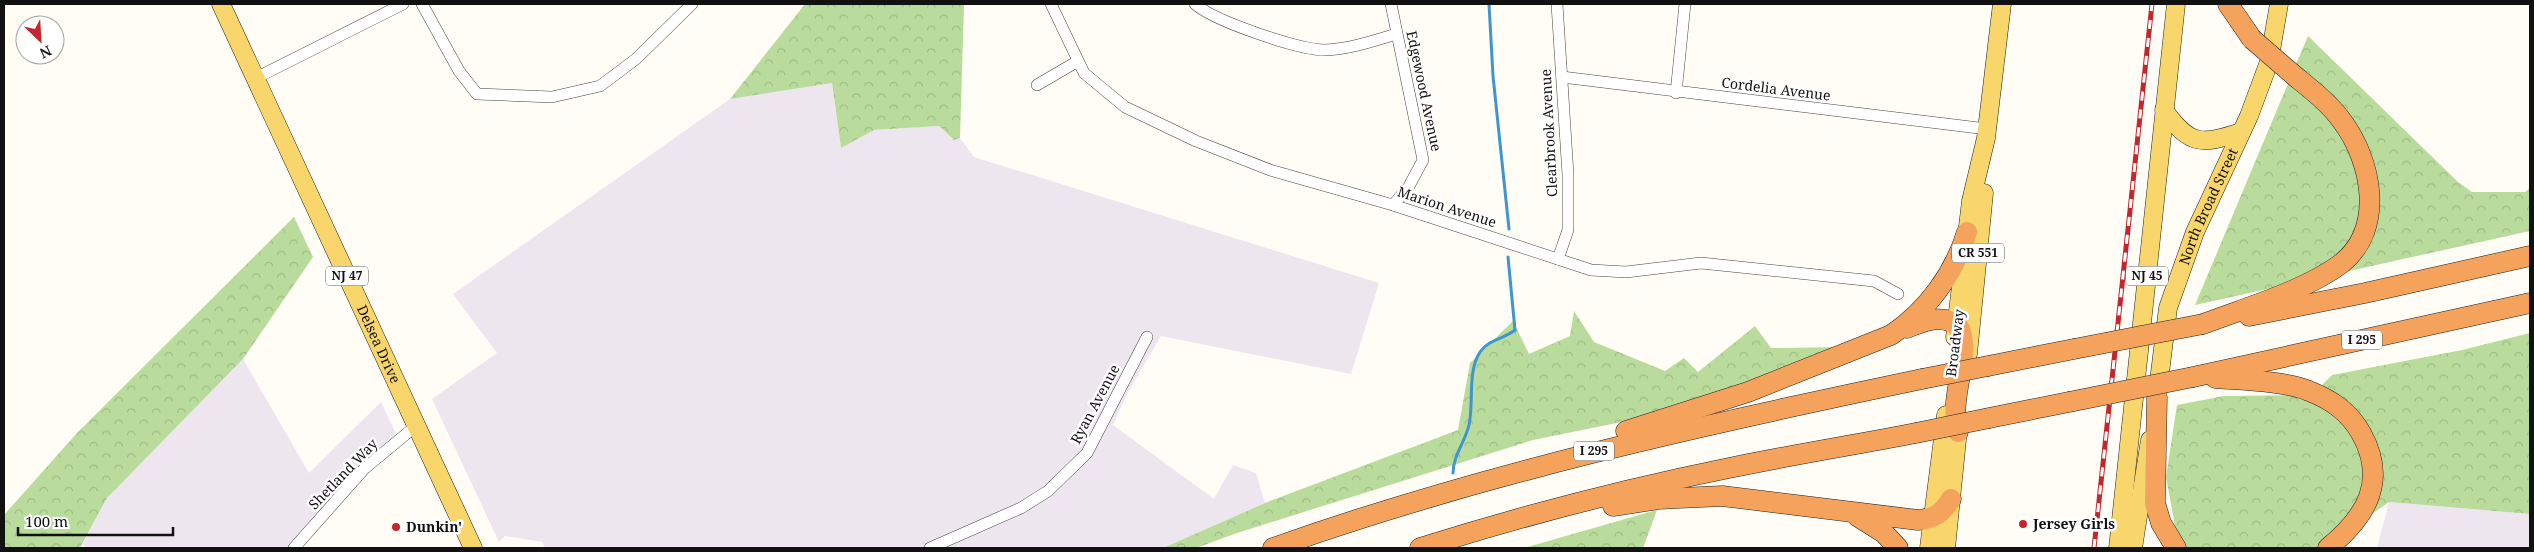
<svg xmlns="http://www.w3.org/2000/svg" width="2534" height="552" viewBox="0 0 2534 552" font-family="'Noto Serif',serif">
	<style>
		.industrial { fill: #eee6ef }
		.forest { fill: url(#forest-crowns) }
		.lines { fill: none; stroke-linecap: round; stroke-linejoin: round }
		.stream { stroke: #3f96cf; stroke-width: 3 }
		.minor-casing { stroke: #444; stroke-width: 12 }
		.primary-casing { stroke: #222; stroke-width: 19 }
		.motorway-casing { stroke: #222; stroke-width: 21 }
		.minor { stroke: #fff; stroke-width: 11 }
		.primary { stroke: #f9d66b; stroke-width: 18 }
		.motorway { stroke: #f5a25d; stroke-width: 20 }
		.rail-casing { stroke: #c4262e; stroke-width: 5 }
		.rail { stroke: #fff; stroke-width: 3; stroke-dasharray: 9; stroke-linecap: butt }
		.motorway-bridge-casing { stroke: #222; stroke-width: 21; stroke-linecap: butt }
		.motorway-bridge { stroke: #f5a25d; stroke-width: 20 }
		.poi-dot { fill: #c4262e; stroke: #fff; stroke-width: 2 }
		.labels { text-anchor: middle; stroke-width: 5; stroke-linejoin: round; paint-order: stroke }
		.shield { fill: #fff; stroke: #585858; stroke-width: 1 }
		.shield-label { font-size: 12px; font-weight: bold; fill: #111 }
		.street-label { font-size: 14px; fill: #111; stroke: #fff }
		.poi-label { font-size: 14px; font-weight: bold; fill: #111; stroke: #fff; text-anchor: start }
	</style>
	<defs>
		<pattern id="forest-crowns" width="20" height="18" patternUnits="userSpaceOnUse" patternTransform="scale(1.25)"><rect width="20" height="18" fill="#b9dc9c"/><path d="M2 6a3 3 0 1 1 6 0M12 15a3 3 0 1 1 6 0" fill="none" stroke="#9ebc85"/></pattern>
	</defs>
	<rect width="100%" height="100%" fill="#fffdf5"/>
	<g class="industrial">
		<polygon points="832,83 841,148 874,130 939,126 954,140 960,138 974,157 1379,283 1351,374 1161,336 1127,394 1113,425 1214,499 1233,465 1256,473 1265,503 1163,548 545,548 542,542 505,536 499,542 432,399 497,353 453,294 730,99"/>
		<polygon points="243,359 309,473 381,402 400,442 295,548 86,548 83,544 107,498"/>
		<polygon points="2389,502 2530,514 2530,548 2377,548"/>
	</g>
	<g class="forest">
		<polygon points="805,4 964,4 960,138 954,140 939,126 874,130 841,148 832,83 730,99"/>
		<polygon points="2308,36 2458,182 2472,192 2525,192 2530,188 2530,231 2195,305"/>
		<polygon points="294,217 313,257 243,359 107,498 80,548 4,548 4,515 77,433"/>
		<polygon points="1574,311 1594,342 1665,371 1684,358 1698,372 1755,326 1771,348 1845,347 1651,416 1533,440 1237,533 1196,548 1163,548 1265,503 1458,430 1470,363 1513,321 1529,354 1570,336"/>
		<polygon points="2530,333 2530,514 2389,502 2328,545 2319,548 2188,548 2178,542 2166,477 2177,405 2224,396 2312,395 2332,375 2462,350"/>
		<polygon points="1657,510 1643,548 1524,548 1653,511"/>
	</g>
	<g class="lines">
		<g class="stream">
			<polyline points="1489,4 1493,76 1509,229"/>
			<path d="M 1453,473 C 1453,456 1465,442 1469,425 C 1474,403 1467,372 1480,352 C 1489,339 1504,339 1515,330 L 1508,257"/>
		</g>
		<g class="minor-casing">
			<g id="minor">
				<polyline points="422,4 459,71 477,94 552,97 600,86 636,59 692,4"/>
				<polyline points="1051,4 1084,73 1125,107 1196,141 1270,170 1393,205 1591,270 1626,272 1701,263 1874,281 1898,294"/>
				<path d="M 1195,4 C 1214,21 1299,50 1325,50 C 1349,49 1373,41 1396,34"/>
				<polyline points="1391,4 1423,160 1408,188 1393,205"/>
				<polyline points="1557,4 1568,175 1568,230 1558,259"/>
				<polyline points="1562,77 1987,129"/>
				<polyline points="256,78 403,4"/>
				<polyline points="1037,85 1078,61"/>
				<polyline points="1676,93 1685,4"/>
				<polyline points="294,548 364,469 417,425"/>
				<polyline points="930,548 1021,508 1048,491 1087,453 1147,337"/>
			</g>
		</g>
		<g class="primary-casing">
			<g id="primary">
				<path id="s1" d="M 221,4 L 473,548"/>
				<path d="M 2164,110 C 2190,146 2201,145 2241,132"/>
				<polyline points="1955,337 1971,201 1986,138 2002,4"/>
				<polyline points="1968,354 1984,193"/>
				<path id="s2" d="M 2157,397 L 2168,308 L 2195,232 L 2249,116 L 2269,62 L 2279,4"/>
				<polyline points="1929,548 1946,415"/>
				<polyline points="1946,548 1959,420"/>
				<polyline points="2118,548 2176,4"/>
				<polyline points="2133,548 2150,440"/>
			</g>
		</g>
		<g class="motorway-casing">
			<g id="motorway">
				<polyline points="2228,4 2252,39"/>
				<polyline points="2249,316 2365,293 2530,256"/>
				<path d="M 2203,324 C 2245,308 2307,290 2342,263 C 2385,228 2372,161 2342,121 C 2330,104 2312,90 2296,77"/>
				<path d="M 1907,328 C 1923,321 1946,312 1960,329 C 1971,357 1948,400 1958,432"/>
				<polyline points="1988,366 2074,349"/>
				<polyline points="2193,377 2530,303"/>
				<path d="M 2215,378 C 2241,380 2286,381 2309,391 C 2332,400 2349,412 2361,433 C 2388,481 2366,517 2328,548"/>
				<polyline points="2157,397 2155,503 2161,523 2176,548"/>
				<polyline points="1989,418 2069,402"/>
				<path d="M 1626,431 L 1748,392 L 1891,335 C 1927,311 1954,274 1967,232"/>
				<path d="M 1613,506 L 1658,499 L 1722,496 L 1918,520 C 1935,519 1943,512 1951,499"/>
				<polyline points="1857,516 1884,533 1898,548"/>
				<path d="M 1273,548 C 1484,473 1702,425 1922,379"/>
				<path d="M 1420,548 C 1522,516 1625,489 1729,468 C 1791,455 1854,445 1916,433"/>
			</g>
		</g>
		<use href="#minor" class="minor"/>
		<use href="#primary" class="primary"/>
		<use href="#motorway" class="motorway"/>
		<g class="rail-casing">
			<polyline id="rail" points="2094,548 2152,4"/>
		</g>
		<use href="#rail" class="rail"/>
		<g class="motorway-bridge-casing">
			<g id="motorway-bridge">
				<polyline points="2252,39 2296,77"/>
				<polyline points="2074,349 2203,324"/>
				<polyline points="1922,379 1988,366"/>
				<polyline points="2069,402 2193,377"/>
				<polyline points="1916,433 1989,418"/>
			</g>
		</g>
		<use href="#motorway-bridge" class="motorway-bridge"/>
	</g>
	<g class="poi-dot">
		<circle cx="2023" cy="524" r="5"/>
		<circle cx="396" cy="527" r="5"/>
	</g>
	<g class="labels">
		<g class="shield">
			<rect x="1952" y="243.5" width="52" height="19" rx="4"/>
			<rect x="326" y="266.5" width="42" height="19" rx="4"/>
			<rect x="2126" y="266.5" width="42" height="19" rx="4"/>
			<rect x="2342" y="330.5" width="40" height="19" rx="4"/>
			<rect x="1574" y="441.5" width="40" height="19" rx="4"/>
		</g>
		<g class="shield-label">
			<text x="1978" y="257">CR 551</text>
			<text x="347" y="280">NJ 47</text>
			<text x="2147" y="280">NJ 45</text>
			<text x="2362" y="344">I 295</text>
			<text x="1594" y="455">I 295</text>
		</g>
		<g class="street-label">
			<text transform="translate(1776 89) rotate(7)" y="5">Cordelia Avenue</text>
			<text transform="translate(1424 91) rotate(78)" y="5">Edgewood Avenue</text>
			<text transform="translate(1549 133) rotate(-93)" y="5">Clearbrook Avenue</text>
			<text dy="5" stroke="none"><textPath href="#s2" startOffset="199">North Broad Street</textPath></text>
			<text transform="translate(1447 207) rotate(18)" y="5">Marion Avenue</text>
			<text transform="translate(1955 343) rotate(-83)" y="5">Broadway</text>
			<text dy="5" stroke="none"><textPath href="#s1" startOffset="375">Delsea Drive</textPath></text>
			<text transform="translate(1095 404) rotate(-62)" y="5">Ryan Avenue</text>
			<text transform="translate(343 474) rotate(-46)" y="5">Shetland Way</text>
		</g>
		<g class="poi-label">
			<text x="2033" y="529">Jersey Girls</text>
			<text x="406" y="532">Dunkin'</text>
		</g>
	</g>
	<rect width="2534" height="552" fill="none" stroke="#111111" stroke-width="10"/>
	<g transform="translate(40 40) rotate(155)"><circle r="24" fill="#ffffff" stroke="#a0a0a0"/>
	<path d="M0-4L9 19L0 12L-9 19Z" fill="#c4262e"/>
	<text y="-8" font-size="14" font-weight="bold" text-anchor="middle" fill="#111111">N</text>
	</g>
	<path d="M18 527v8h155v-8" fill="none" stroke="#111111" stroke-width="2.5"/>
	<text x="25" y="527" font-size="15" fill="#111111" stroke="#ffffff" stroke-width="4" paint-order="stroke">100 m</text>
</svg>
